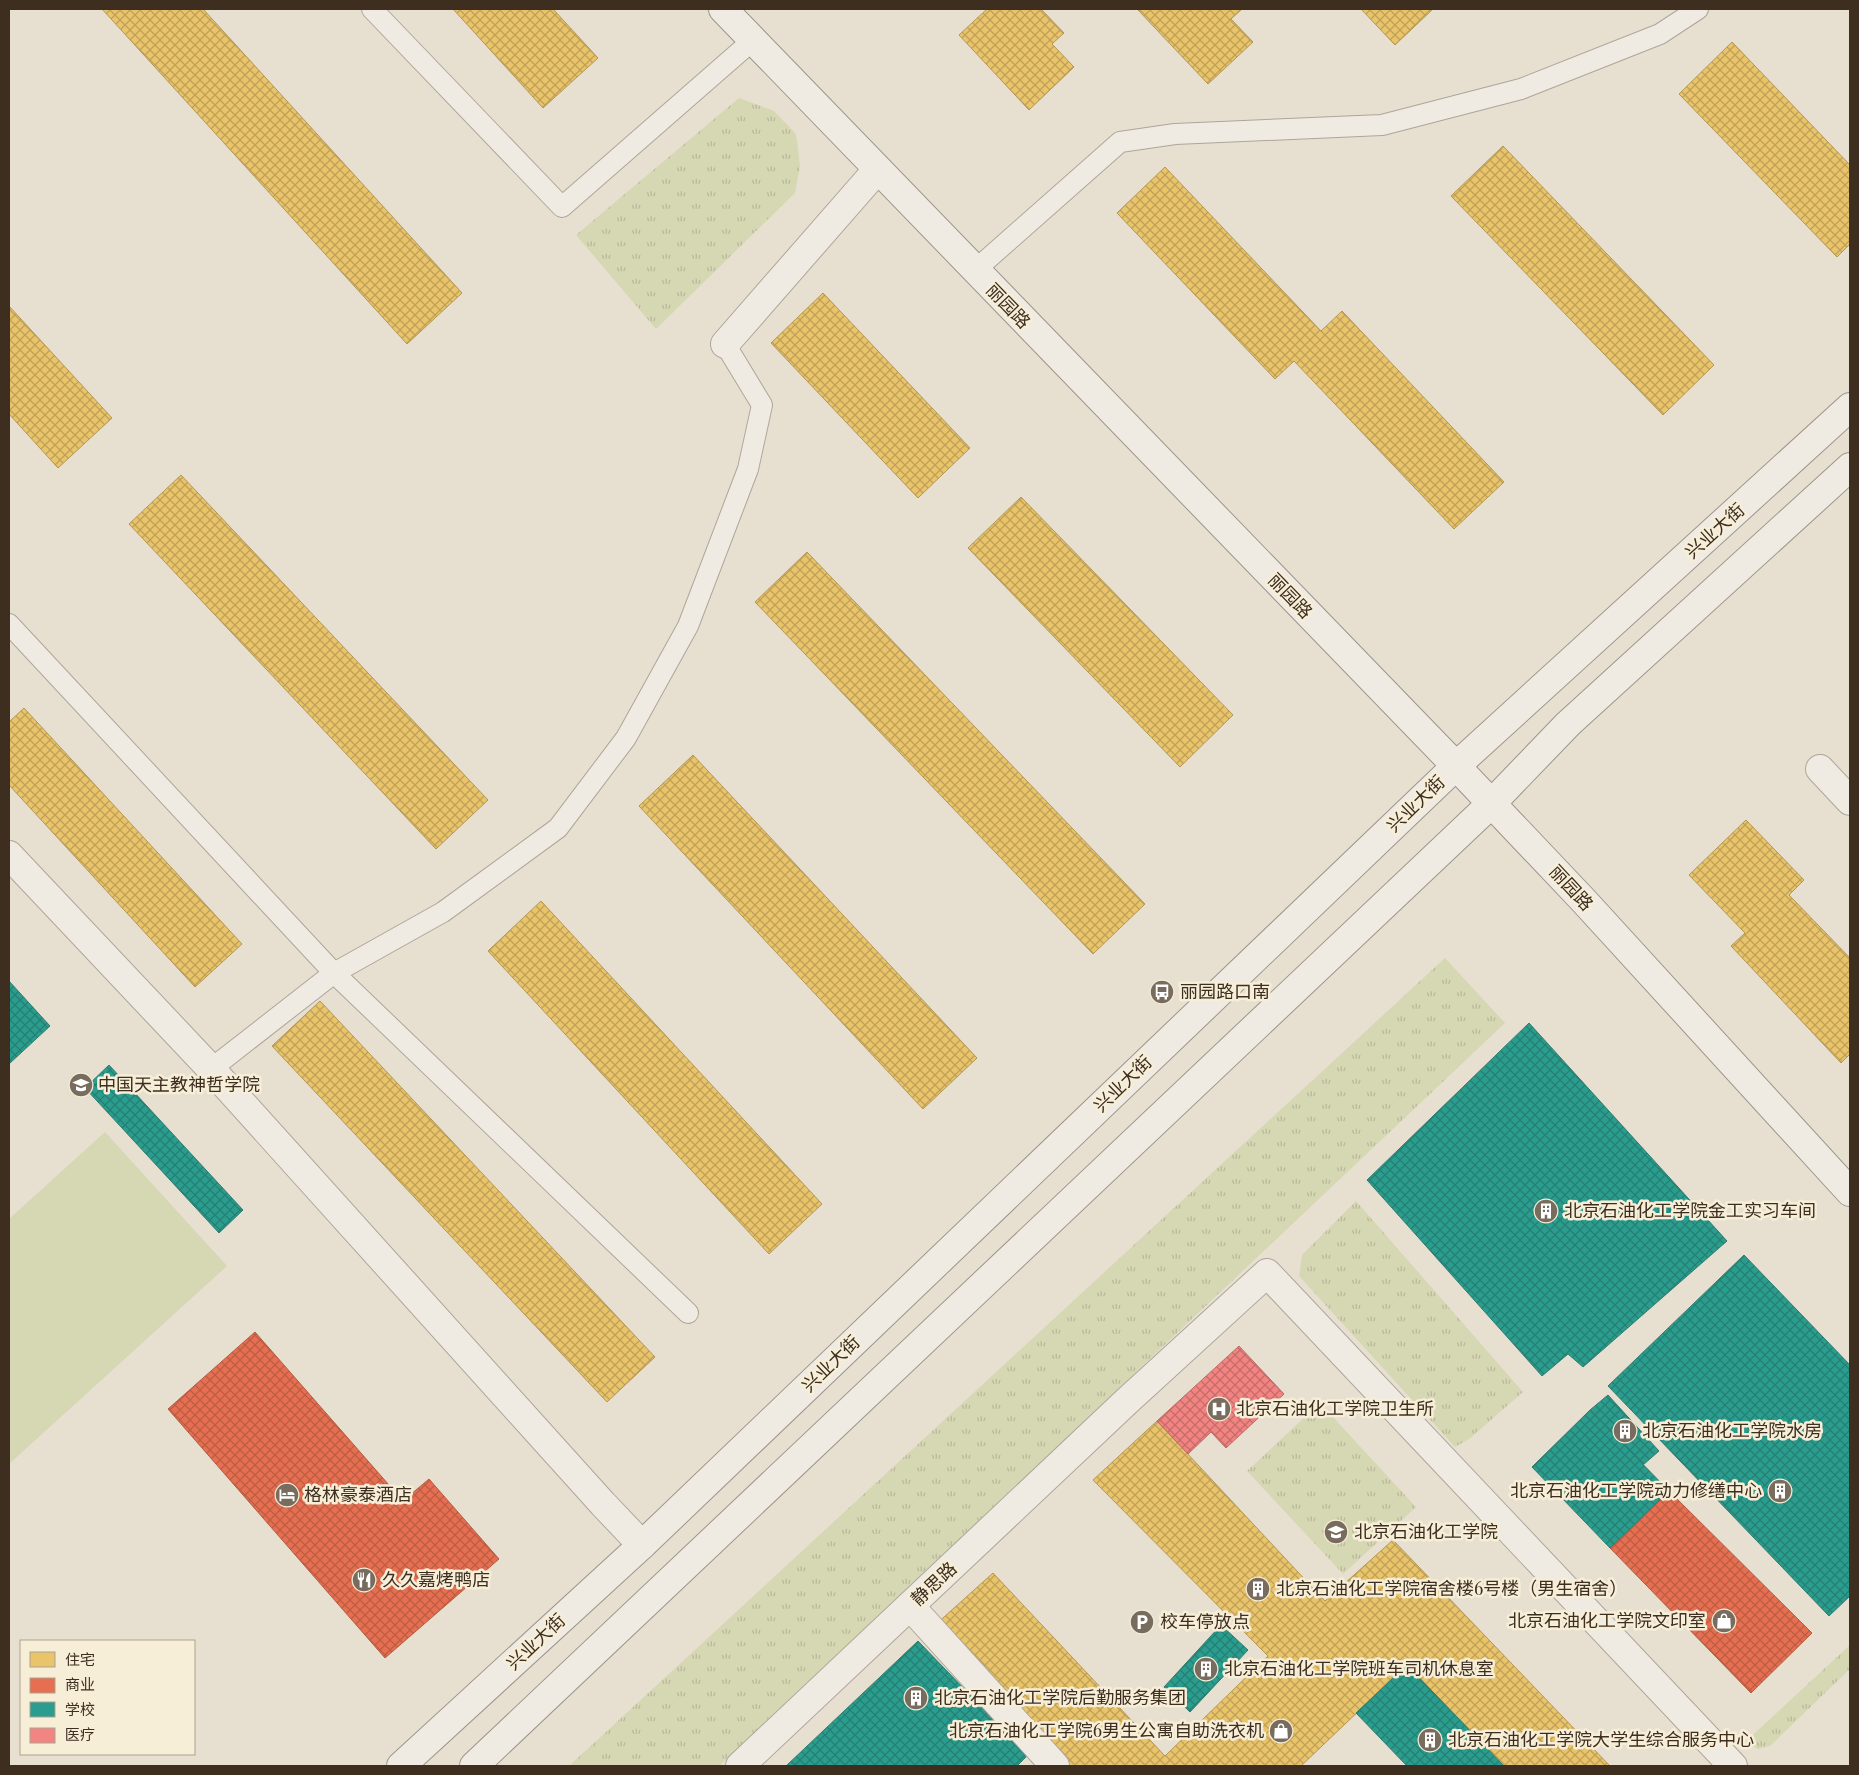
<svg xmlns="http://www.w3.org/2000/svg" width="1859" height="1775" viewBox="0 0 1859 1775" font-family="'Playfair Display','Noto Sans SC',serif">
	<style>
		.grass { fill: url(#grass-tufts) }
		.pitch { fill: #d6d7b3 }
		.homes { fill: url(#homes-cross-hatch); stroke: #b59754 }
		.shops { fill: url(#shops-cross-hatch); stroke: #b45c42 }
		.schools { fill: url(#schools-cross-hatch); stroke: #307c6e }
		.health { fill: url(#health-cross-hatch); stroke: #bc6a65 }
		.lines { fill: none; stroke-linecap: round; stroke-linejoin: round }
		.lane-casing { stroke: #ada599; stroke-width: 22 }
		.street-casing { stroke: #ada599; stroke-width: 30 }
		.secondary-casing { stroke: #9c958a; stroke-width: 30 }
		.lane { stroke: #efebe3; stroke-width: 20 }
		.street { stroke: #efebe3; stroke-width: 28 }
		.secondary { stroke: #efebe3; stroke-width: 28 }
		.labels { text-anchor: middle; stroke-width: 5; stroke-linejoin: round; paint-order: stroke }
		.street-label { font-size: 18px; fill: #3d2e20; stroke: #f7eed8 }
		.poi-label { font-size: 18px; fill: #3d2e20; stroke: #f7eed8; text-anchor: start }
	</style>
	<defs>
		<pattern id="grass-tufts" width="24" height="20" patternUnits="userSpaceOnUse" patternTransform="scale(1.25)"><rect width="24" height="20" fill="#d6d7b3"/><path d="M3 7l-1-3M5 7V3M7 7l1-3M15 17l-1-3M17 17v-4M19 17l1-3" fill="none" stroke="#b9b99a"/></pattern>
		<pattern id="homes-cross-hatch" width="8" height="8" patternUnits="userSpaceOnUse" patternTransform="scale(1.25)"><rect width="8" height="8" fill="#e9c46a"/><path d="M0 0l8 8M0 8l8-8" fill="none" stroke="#bea057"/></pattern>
		<pattern id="shops-cross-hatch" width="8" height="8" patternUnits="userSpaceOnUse" patternTransform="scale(1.25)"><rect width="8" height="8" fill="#e76f51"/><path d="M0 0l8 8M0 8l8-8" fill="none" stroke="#bc5c43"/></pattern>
		<pattern id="schools-cross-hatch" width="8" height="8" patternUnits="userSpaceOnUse" patternTransform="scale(1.25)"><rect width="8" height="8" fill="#2a9d8f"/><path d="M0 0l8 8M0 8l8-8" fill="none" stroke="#258074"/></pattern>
		<pattern id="health-cross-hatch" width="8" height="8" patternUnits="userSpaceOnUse" patternTransform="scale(1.25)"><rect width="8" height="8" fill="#f28482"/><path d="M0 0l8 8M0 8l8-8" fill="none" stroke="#c56c6a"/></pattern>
	</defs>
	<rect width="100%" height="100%" fill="#e7e0d1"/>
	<g class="grass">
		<polygon points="739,98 774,111 796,134 800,166 795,193 656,329 576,235"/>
		<polygon points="1445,958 1505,1023 719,1766 569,1766"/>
		<polygon points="1356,1201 1523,1392 1469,1439 1455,1447 1299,1276 1302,1255"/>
		<polygon points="1320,1403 1416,1507 1343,1574 1247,1471"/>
		<polygon points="1850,1645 1850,1669 1770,1746 1758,1749 1745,1742"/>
	</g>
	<polygon class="pitch" points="105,1132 227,1266 9,1464 9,1219"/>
	<g class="homes">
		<polygon points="102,9 203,9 462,293 407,344"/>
		<polygon points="453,9 553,9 598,58 543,108"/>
		<polygon points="987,9 1041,9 1064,33 1052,44 1074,67 1029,110 959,35"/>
		<polygon points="1139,9 1242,9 1231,19 1253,42 1208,84 1138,10"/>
		<polygon points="1361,9 1433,9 1395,45"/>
		<polygon points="1732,42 1850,165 1850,244 1837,257 1679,94"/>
		<polygon points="1503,146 1714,365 1663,415 1451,196"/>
		<polygon points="1165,167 1321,331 1342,311 1504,482 1454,529 1294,361 1275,379 1117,213"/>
		<polygon points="823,293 970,448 918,498 771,343"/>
		<polygon points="9,306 112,418 58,468 9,414"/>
		<polygon points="181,475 488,800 436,849 129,524"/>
		<polygon points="1021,497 1233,715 1180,767 968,548"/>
		<polygon points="807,552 1145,904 1093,954 755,602"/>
		<polygon points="24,708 242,944 195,987 9,785 9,722"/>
		<polygon points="693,755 977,1058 923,1109 639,806"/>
		<polygon points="1746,820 1804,880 1789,895 1850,958 1850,1054 1841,1063 1731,946 1745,933 1689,875"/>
		<polygon points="541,901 822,1204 769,1254 488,951"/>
		<polygon points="320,1001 655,1357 607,1402 272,1046"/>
		<polygon points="1157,1421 1325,1601 1393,1540 1610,1766 1504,1766 1407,1665 1301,1766 1067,1766 934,1626 993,1573 1165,1756 1268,1656 1093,1480"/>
	</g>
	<g class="shops">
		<polygon points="255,1332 403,1501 429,1479 499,1559 385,1658 168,1409"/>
		<polygon points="1669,1491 1812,1633 1751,1693 1610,1548"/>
	</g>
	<g class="schools">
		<polygon points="9,981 50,1026 9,1064"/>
		<polygon points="1529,1023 1727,1241 1583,1367 1568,1354 1542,1376 1367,1180"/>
		<polygon points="109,1065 243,1210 219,1233 85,1088"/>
		<polygon points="1744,1255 1850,1365 1850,1596 1829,1616 1608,1386"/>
		<polygon points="1608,1395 1659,1451 1643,1465 1590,1410"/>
		<polygon points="1590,1410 1669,1491 1610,1548 1532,1467"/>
		<polygon points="1221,1625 1248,1650 1190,1712 1164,1687"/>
		<polygon points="918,1641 1028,1755 1017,1766 786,1766"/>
		<polygon points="1407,1665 1504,1766 1407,1766 1356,1713"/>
	</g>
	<polygon class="health" points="1239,1346 1284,1394 1226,1448 1211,1432 1188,1454 1157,1421"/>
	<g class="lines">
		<g class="lane-casing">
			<g id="lane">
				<polyline points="372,9 562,207 752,41"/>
				<polyline points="974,271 1120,142 1175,134 1382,125 1521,89 1660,34 1698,9"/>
				<polyline points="9,624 334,973 688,1313"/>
				<polyline points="211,1069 334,973 443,912 558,828 626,738 688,626 748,469 762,405 725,344"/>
			</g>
		</g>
		<g class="street-casing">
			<g id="street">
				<polyline points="725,344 877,170"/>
				<polyline points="1820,769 1850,801"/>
				<polyline points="9,855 211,1069 603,1504 642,1545"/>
				<polyline points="910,1606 1055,1766"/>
				<polyline points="740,1766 1127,1401 1267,1273 1733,1766"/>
			</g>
		</g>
		<g class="secondary-casing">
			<g id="secondary">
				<polyline points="723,9 1456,766 1584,901 1850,1192"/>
				<polyline points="401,1766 642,1545 1456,766 1850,407"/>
				<polyline points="474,1766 1491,804 1568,724 1850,467"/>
			</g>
		</g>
		<use href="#lane" class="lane"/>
		<use href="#street" class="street"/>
		<use href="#secondary" class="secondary"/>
	</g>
	<defs>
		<g id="bus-disc" transform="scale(1.25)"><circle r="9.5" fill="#786c5e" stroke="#f7eed8"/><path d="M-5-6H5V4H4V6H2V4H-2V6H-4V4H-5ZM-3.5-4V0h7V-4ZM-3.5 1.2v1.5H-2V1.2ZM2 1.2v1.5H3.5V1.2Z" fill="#fff"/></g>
		<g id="university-disc" transform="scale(1.25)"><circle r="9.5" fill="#786c5e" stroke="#f7eed8"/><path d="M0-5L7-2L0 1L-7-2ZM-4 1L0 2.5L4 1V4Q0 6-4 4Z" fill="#fff"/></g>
		<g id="building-disc" transform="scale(1.25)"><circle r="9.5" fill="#786c5e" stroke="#f7eed8"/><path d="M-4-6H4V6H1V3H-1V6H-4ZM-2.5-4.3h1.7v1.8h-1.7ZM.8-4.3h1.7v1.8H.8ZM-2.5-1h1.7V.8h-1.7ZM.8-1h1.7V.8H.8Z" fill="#fff"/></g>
		<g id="hospital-disc" transform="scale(1.25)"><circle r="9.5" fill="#786c5e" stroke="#f7eed8"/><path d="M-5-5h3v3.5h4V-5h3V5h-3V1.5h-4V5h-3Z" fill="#fff"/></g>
		<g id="hotel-disc" transform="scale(1.25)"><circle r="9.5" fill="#786c5e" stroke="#f7eed8"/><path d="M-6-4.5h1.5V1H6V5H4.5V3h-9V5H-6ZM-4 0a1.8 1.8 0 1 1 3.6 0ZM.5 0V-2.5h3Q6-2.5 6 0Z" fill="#fff"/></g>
		<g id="restaurant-disc" transform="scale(1.25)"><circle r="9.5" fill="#786c5e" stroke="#f7eed8"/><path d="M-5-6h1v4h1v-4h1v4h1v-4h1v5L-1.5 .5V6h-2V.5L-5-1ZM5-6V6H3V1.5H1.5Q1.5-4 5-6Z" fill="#fff"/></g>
		<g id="shop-disc" transform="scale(1.25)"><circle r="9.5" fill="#786c5e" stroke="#f7eed8"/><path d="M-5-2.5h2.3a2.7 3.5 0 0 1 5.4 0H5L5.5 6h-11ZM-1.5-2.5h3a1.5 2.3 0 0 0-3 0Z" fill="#fff"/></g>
		<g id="parking-disc" transform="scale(1.25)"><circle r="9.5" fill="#786c5e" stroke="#f7eed8"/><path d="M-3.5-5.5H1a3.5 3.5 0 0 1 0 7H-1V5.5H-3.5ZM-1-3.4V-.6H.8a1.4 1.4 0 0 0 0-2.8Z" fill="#fff"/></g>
	</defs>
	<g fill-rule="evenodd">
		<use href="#bus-disc" x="1162" y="992"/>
		<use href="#university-disc" x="81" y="1085"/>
		<use href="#building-disc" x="1546" y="1211"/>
		<use href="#hospital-disc" x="1219" y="1409"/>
		<use href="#building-disc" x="1625" y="1431"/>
		<use href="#building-disc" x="1780" y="1491"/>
		<use href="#hotel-disc" x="287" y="1495"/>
		<use href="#university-disc" x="1336" y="1532"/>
		<use href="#restaurant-disc" x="364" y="1580"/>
		<use href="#building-disc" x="1258" y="1589"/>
		<use href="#shop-disc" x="1724" y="1621"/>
		<use href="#parking-disc" x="1142" y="1622"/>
		<use href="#building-disc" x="1206" y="1669"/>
		<use href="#building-disc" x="916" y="1698"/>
		<use href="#shop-disc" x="1281" y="1731"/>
		<use href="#building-disc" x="1430" y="1740"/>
	</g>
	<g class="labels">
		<g class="street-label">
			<text transform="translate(1008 306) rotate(46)" y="6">丽园路</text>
			<text transform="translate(1715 531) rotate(-42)" y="6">兴业大街</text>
			<text transform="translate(1290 596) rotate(46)" y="6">丽园路</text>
			<text transform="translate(1416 804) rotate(-44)" y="6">兴业大街</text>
			<text transform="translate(1571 888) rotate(47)" y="6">丽园路</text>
			<text transform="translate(1123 1084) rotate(-44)" y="6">兴业大街</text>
			<text transform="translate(831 1364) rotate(-44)" y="6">兴业大街</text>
			<text transform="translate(934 1584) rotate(-43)" y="6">静思路</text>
			<text transform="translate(536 1642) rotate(-43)" y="6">兴业大街</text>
		</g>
		<g class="poi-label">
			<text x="1180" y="998">丽园路口南</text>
			<text x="98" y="1091">中国天主教神哲学院</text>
			<text x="1564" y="1217">北京石油化工学院金工实习车间</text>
			<text x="1236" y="1415">北京石油化工学院卫生所</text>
			<text x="1642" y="1437">北京石油化工学院水房</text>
			<text x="1762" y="1497" text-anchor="end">北京石油化工学院动力修缮中心</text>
			<text x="304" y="1501">格林豪泰酒店</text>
			<text x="1354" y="1538">北京石油化工学院</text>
			<text x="382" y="1586">久久嘉烤鸭店</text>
			<text x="1276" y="1595">北京石油化工学院宿舍楼6号楼（男生宿舍）</text>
			<text x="1706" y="1627" text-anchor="end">北京石油化工学院文印室</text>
			<text x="1160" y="1628">校车停放点</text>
			<text x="1224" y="1675">北京石油化工学院班车司机休息室</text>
			<text x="934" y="1704">北京石油化工学院后勤服务集团</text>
			<text x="1264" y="1737" text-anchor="end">北京石油化工学院6男生公寓自助洗衣机</text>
			<text x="1448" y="1746">北京石油化工学院大学生综合服务中心</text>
		</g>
	</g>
	<rect width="1859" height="1775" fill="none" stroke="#3d2e20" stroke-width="20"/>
	<rect x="20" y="1640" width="175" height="115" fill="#f7eed8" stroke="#ada18e"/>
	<rect x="30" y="1652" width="25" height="15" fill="#e9c46a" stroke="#ada18e"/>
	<text x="65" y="1665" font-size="15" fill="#3d2e20">住宅</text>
	<rect x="30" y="1678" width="25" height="15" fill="#e76f51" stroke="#ada18e"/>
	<text x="65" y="1690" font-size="15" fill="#3d2e20">商业</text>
	<rect x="30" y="1702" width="25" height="15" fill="#2a9d8f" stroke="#ada18e"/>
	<text x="65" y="1715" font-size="15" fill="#3d2e20">学校</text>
	<rect x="30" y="1728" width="25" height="15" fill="#f28482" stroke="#ada18e"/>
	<text x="65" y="1740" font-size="15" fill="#3d2e20">医疗</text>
</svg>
